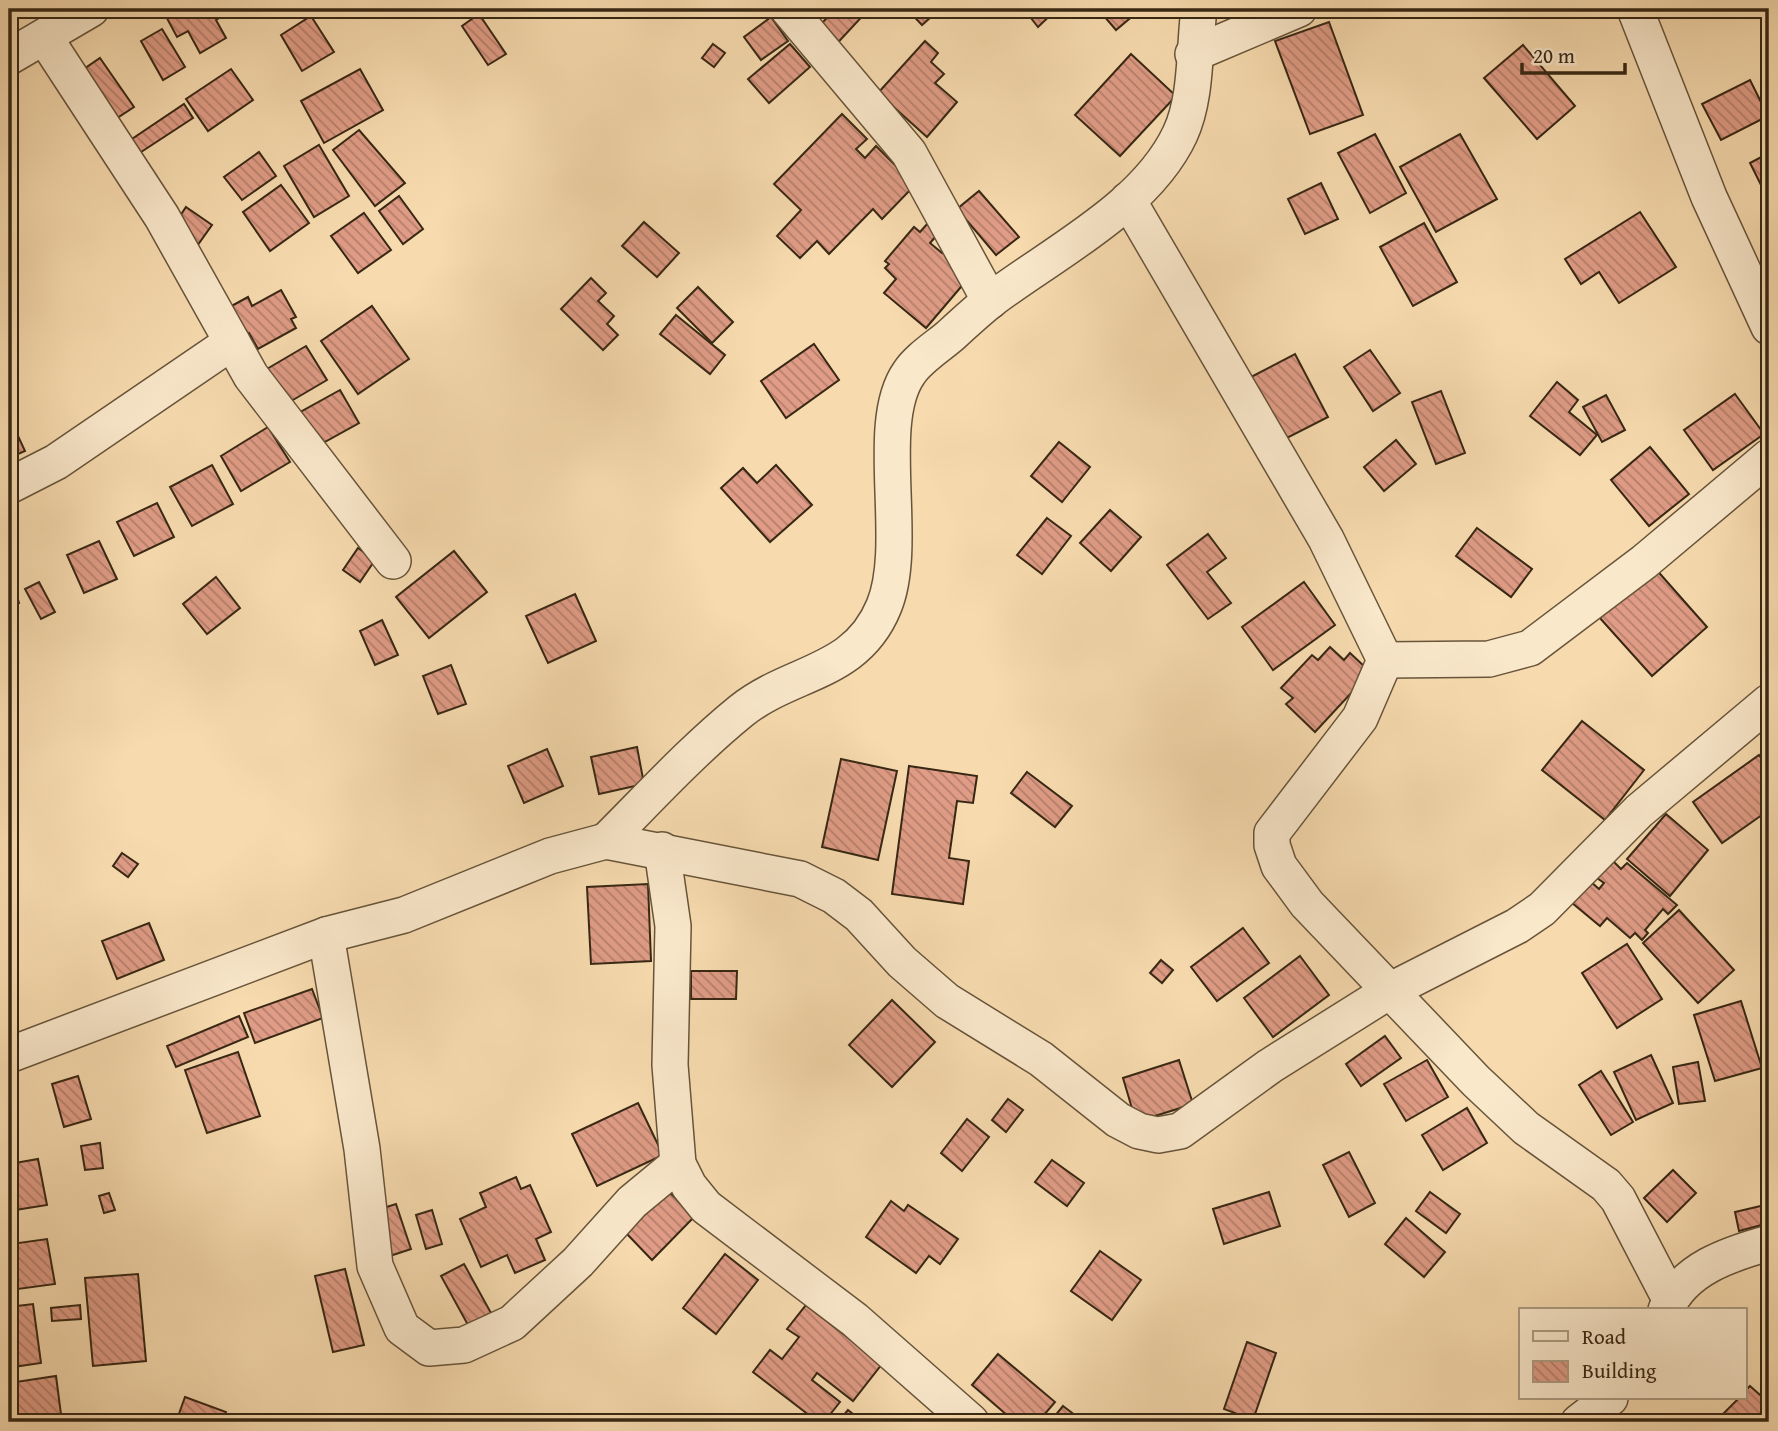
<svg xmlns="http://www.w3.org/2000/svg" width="1778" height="1431" viewBox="0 0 1778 1431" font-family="'Gentium Book Plus',serif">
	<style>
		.building { fill: url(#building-back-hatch); stroke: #372713; stroke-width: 2 }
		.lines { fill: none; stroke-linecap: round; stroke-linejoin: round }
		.street-casing { stroke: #67543a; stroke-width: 38 }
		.street { stroke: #fae8cb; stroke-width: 35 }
	</style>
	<defs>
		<pattern id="building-back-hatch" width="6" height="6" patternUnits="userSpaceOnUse" patternTransform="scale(1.75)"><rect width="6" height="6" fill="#e09c86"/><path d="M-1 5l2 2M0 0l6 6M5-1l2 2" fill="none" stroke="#b67f6c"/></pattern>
	</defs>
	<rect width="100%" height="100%" fill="#f7dbaf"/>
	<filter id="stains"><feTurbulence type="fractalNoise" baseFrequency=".00286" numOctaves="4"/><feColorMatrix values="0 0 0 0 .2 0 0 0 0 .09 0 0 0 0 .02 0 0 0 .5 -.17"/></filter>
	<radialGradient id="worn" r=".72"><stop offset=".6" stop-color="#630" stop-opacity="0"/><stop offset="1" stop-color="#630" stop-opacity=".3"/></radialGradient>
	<g class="building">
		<polygon points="162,9 223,9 226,14 216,20 226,38 200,53 188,31 177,37"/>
		<polygon points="835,9 869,9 830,51 812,34"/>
		<polygon points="907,9 940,9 922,25"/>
		<polygon points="1024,9 1057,9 1038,27"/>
		<polygon points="1098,9 1141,9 1116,30"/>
		<polygon points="479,14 506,54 488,65 462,26"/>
		<polygon points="311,16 334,52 302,71 281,35"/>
		<polygon points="771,17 788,41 761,60 744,37"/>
		<polygon points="1329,22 1363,115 1310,134 1275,41"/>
		<polygon points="162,29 185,67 163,80 141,41"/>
		<polygon points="925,41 938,53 931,62 944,74 935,83 957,102 927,137 878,93"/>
		<polygon points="713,44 725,53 714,67 702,58"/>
		<polygon points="790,44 810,67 769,103 748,79"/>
		<polygon points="1523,45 1575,106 1537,139 1484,78"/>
		<polygon points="1131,54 1176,96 1120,156 1075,115"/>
		<polygon points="100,58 134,107 111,122 78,73"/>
		<polygon points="231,69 253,100 208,131 186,99"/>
		<polygon points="360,69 383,110 324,143 301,101"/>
		<polygon points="1750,80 1768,116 1721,140 1702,104"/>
		<polygon points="184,104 193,118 132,158 123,145"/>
		<polygon points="842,114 867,139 856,149 865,158 876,146 915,185 882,219 873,209 829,254 817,241 800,258 777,236 801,210 774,184"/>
		<polygon points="359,130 405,183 375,206 333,150"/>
		<polygon points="1375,134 1406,193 1370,213 1338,153"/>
		<polygon points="1460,134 1497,199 1436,232 1400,167"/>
		<polygon points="319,145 349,196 314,217 284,166"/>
		<polygon points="259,152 276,176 242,200 224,177"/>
		<polygon points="1769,153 1769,201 1750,163"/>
		<polygon points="1321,183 1338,219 1305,234 1288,199"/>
		<polygon points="281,185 309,223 270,251 243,212"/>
		<polygon points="979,191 1019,237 996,255 957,209"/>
		<polygon points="399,196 423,229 403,244 379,211"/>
		<polygon points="186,207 212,225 197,246 172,228"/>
		<polygon points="1640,212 1676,267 1619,303 1599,272 1581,284 1565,259"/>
		<polygon points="364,213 391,250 358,273 331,236"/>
		<polygon points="644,222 679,253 657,277 622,246"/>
		<polygon points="928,223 939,233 930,243 942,253 944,250 972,274 926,328 884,293 896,279 885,268 889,264 885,261 914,227 920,232"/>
		<polygon points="1424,223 1457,282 1413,306 1380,247"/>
		<polygon points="591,278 606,293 598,301 614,316 607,324 618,335 603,350 561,309"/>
		<polygon points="698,287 733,322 712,343 677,308"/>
		<polygon points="281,290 296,317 291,319 296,328 258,349 249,333 241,337 226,309 248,297 252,306"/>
		<polygon points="372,306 409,359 358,394 321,341"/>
		<polygon points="676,315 725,355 710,374 660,334"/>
		<polygon points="814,344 839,380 786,418 761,381"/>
		<polygon points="306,346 327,380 281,407 260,373"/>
		<polygon points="1370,350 1400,393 1373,411 1344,367"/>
		<polygon points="1295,354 1328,417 1283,440 1251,377"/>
		<polygon points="1557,382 1578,400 1569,412 1597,435 1580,455 1530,416"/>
		<polygon points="340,390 359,423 314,448 295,415"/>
		<polygon points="1441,391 1465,453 1436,464 1412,402"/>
		<polygon points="1735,394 1764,434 1713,470 1684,430"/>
		<polygon points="1606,395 1625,430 1602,442 1583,407"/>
		<polygon points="11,421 25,451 9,458 9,422"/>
		<polygon points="268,427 290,462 241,491 221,456"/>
		<polygon points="1396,440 1416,464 1384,491 1364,467"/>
		<polygon points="1059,442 1090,467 1062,502 1031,476"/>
		<polygon points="1650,447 1689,494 1649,526 1611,480"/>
		<polygon points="212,465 233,504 192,526 170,487"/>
		<polygon points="776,465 812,505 770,542 721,488 743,468 757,483"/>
		<polygon points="157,503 174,537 134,556 117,522"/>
		<polygon points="1110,510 1141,537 1111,571 1080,543"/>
		<polygon points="1047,518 1071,536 1042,574 1017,555"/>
		<polygon points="1477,528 1532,569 1511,597 1456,556"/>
		<polygon points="1208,534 1226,558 1207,572 1231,603 1208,619 1167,565"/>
		<polygon points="99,541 117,579 84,593 67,555"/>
		<polygon points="358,548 375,560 360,582 343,570"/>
		<polygon points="454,551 487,592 429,638 396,597"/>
		<polygon points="1654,567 1707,627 1652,676 1599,617"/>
		<polygon points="216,577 240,608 207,634 183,604"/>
		<polygon points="39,582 55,612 41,619 25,589"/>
		<polygon points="1304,582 1335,625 1273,670 1242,627"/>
		<polygon points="14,585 19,603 9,606 9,587"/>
		<polygon points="575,594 596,641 548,663 526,616"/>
		<polygon points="382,620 398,655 375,665 360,631"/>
		<polygon points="1330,647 1344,660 1350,653 1366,668 1367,676 1315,732 1286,704 1293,698 1281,688 1312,655 1318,660"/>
		<polygon points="451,665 466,704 438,714 423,676"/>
		<polygon points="1582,721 1644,770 1605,820 1542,770"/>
		<polygon points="637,747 644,784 599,794 591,757"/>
		<polygon points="547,749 563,786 524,803 508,766"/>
		<polygon points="1759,755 1769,769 1769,810 1722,843 1693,802"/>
		<polygon points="841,759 897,771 878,860 822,847"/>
		<polygon points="909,766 977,776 973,803 957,801 949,858 969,861 963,904 892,894"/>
		<polygon points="1027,772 1072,806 1055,827 1011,793"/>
		<polygon points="1666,814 1708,850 1670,896 1627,859"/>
		<polygon points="122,853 138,864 128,877 113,866"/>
		<polygon points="1612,860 1621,869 1627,863 1677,905 1668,914 1663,909 1645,930 1648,933 1642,940 1635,933 1630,938 1607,918 1600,926 1572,903 1591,882 1599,889 1604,883 1597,878"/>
		<polygon points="648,884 651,961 591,964 587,887"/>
		<polygon points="1679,910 1734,970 1698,1003 1643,943"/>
		<polygon points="149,923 164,960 117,979 102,941"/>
		<polygon points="1243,928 1269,963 1217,1001 1191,967"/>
		<polygon points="1627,944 1662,999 1617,1028 1582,973"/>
		<polygon points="1300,956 1329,995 1273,1037 1244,998"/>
		<polygon points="1161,960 1173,970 1162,983 1150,973"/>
		<polygon points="691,971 737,971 736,999 691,999"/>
		<polygon points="312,989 323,1018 255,1043 244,1013"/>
		<polygon points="892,1000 935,1042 892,1087 849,1045"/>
		<polygon points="1741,1001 1762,1068 1715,1081 1694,1015"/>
		<polygon points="239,1016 248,1037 176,1067 167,1046"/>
		<polygon points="1385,1036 1401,1058 1361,1086 1346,1064"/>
		<polygon points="238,1052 260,1116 207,1133 185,1070"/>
		<polygon points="1651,1055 1673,1103 1636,1120 1614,1072"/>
		<polygon points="1179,1060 1193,1104 1136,1122 1123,1078"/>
		<polygon points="1427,1060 1448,1097 1406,1121 1384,1084"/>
		<polygon points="1698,1062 1705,1101 1679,1104 1673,1067"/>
		<polygon points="1601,1071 1633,1122 1611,1135 1579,1085"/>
		<polygon points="78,1076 91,1119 64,1127 52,1084"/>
		<polygon points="1008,1099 1023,1110 1006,1132 992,1120"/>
		<polygon points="638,1103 663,1155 597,1186 572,1134"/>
		<polygon points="1467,1108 1487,1143 1443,1170 1422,1135"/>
		<polygon points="967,1119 989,1137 962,1171 941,1153"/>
		<polygon points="100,1143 103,1168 85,1170 81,1146"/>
		<polygon points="1349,1152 1375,1203 1349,1217 1323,1165"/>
		<polygon points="38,1159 47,1205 9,1211 9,1164"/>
		<polygon points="1052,1160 1084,1183 1067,1206 1035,1182"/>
		<polygon points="1673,1170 1696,1193 1667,1222 1644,1198"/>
		<polygon points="516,1177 521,1189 530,1185 551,1232 536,1239 545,1260 515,1273 507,1255 481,1267 460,1219 486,1207 480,1193"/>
		<polygon points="668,1191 695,1216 652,1260 626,1233"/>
		<polygon points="1269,1192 1280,1226 1224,1244 1213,1209"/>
		<polygon points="1430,1192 1460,1214 1446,1233 1416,1211"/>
		<polygon points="109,1193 115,1210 104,1213 99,1196"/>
		<polygon points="891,1201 904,1211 908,1205 958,1239 940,1264 929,1256 916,1273 866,1237"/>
		<polygon points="396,1204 411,1249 390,1256 374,1211"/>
		<polygon points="1769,1204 1769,1223 1739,1231 1735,1212"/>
		<polygon points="432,1210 442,1244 426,1249 416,1215"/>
		<polygon points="1406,1218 1445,1252 1424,1277 1385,1244"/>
		<polygon points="47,1239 55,1284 18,1289 11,1244"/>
		<polygon points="1100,1251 1141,1280 1112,1320 1071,1291"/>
		<polygon points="725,1254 758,1280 716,1334 683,1308"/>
		<polygon points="464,1264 491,1313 468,1325 441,1276"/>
		<polygon points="345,1269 364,1345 333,1352 315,1276"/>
		<polygon points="138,1274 146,1361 93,1366 85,1278"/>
		<polygon points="33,1304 41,1363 13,1367 9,1307"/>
		<polygon points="80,1305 81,1319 52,1321 51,1308"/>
		<polygon points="806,1305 882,1364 853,1401 817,1373 812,1380 840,1402 824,1422 818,1422 753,1372 770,1350 782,1359 799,1337 787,1329"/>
		<polygon points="1247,1342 1276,1353 1253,1420 1224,1409"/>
		<polygon points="998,1354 1055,1402 1038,1422 1015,1422 972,1385"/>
		<polygon points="56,1376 62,1422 9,1422 9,1383"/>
		<polygon points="1750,1386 1769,1403 1769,1422 1734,1422 1724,1413 1739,1398 1745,1398 1745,1391"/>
		<polygon points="185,1397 226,1412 222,1422 176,1422"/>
		<polygon points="1063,1406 1084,1422 1050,1422"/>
		<polygon points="848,1410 863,1422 838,1422"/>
	</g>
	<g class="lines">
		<g class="street-casing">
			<g id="street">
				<polyline points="788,9 909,153 990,301"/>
				<polyline points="1635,9 1709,197 1769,327"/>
				<polyline points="45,38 162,217 251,376 393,561"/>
				<polyline points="1193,54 1299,9"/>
				<polyline points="9,57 91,9"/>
				<polyline points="1128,200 1326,539 1385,660 1360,718 1272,833 1272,845 1279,866 1307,904 1476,1081 1526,1128 1606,1185 1618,1199 1670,1299"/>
				<polyline points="9,486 56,462 232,342"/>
				<polyline points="1385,660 1489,659 1530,648 1644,562 1769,457"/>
				<path d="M 606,841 C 650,797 693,750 741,711 C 792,670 856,675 884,606 C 910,543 873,424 909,373 C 918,359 937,347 950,336 C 963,324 977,311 991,300 C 1053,253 1146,207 1180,134 C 1197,98 1194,48 1199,9"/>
				<polyline points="662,850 673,926 670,1065 678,1164 689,1186 706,1207 855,1320 971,1422"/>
				<polyline points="326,935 362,1149 375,1266 402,1328 429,1348 464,1345 512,1323 578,1262 632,1202 678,1164"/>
				<polyline points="9,1055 326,935 404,915 550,856 606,841 800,879 834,896 859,915 902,962 947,1001 1041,1059 1118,1120 1139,1131 1158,1135 1180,1131 1270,1066 1391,990 1517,926 1542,909 1639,811 1769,702"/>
				<path d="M 1666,1310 C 1683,1269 1729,1254 1769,1243"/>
				<polyline points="1579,1422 1610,1398"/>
			</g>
		</g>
		<use href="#street" class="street"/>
	</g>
	<rect width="1778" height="1431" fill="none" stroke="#f7dbaf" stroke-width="35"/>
	<rect x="10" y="10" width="1757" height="1410" fill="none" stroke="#372713" stroke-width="3.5"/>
	<rect x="18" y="18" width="1743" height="1396" fill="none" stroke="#372713" stroke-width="2"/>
	<rect x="1519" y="1308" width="228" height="91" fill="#fae8cb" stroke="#ac9b81" stroke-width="2"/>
	<rect x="1533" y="1331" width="35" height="10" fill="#fae8cb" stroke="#ac9b81" stroke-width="2"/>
	<text x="1582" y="1344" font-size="21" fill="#372713">Road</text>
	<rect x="1533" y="1361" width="35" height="21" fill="url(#building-back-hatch)" stroke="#ac9b81" stroke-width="2"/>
	<text x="1582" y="1378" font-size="21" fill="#372713">Building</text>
	<path d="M1522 63v10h103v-10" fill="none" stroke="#372713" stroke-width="3.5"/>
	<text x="1533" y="63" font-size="21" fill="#372713" stroke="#fae8cb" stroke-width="5" paint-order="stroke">20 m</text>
	<rect width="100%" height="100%" filter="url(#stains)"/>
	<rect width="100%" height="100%" fill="url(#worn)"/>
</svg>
